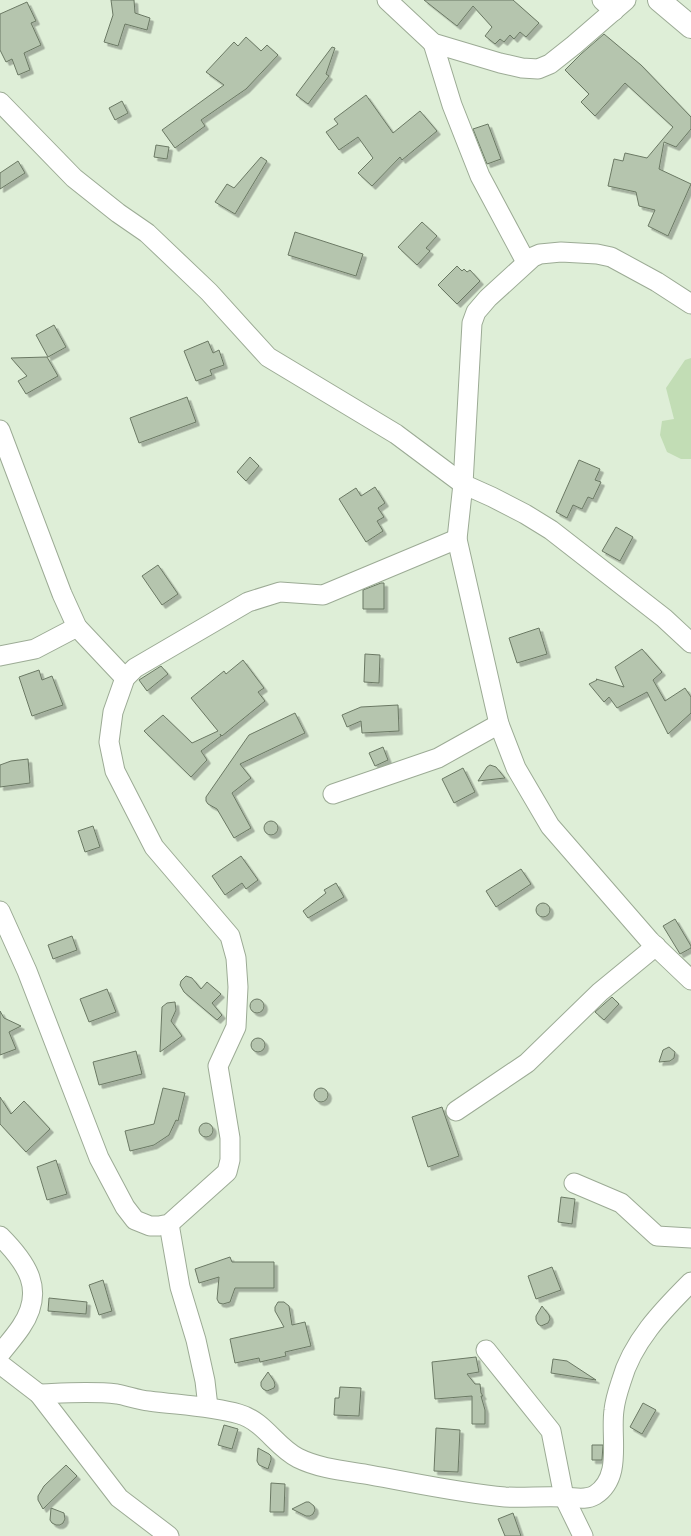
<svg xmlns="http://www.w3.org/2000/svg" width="691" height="1536" viewBox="0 0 691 1536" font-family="'Source Serif 4',serif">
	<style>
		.green { fill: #c2ddb5 }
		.building { fill: #b5c5ae; stroke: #6b7964; filter: url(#shadow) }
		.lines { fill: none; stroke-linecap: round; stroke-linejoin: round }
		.minor-casing { stroke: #9cab95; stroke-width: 21 }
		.highway-casing { stroke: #9cab95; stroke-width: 24 }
		.minor { stroke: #fff; stroke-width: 19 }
		.highway { stroke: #fff; stroke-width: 22 }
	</style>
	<defs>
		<filter id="shadow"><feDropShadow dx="3.5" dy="3.5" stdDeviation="0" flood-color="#0004"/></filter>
	</defs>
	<rect width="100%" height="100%" fill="#deeed7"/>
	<polygon class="green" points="691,358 691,459 681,459 667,452 660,435 662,421 674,419 666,388 685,360"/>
	<g class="building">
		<polygon points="111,0 134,0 135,13 150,18 147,30 125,24 118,46 104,42 113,15"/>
		<polygon points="424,0 513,0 539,23 526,37 520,32 514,39 510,35 504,42 500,39 495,44 485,36 492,27 473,6 457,26"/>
		<polygon points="27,2 36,21 31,23 41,45 24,53 30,70 18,75 12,59 6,62 0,50 0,14"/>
		<polygon points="604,34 641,65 691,117 691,129 676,147 664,142 659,169 691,184 668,236 648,226 655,210 639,206 636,192 608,186 614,159 623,161 625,153 647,158 673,127 625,83 595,116 581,102 589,94 565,70 581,54"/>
		<polygon points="246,37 261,51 267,45 278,55 246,89 201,120 205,126 175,148 162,130 224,85 206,72 234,42 238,46"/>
		<polygon points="332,47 335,48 326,74 329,76 308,104 296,95"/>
		<polygon points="366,95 393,133 420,111 437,131 402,160 400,157 372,186 358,173 373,158 358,137 339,150 326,132 338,124 334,119"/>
		<polygon points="122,101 128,113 115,120 109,108"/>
		<polygon points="488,124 501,159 487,164 473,129"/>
		<polygon points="156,145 169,147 167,159 154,157"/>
		<polygon points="261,157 267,161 235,214 215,202 227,184 234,188"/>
		<polygon points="18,161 25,173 0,189 0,173"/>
		<polygon points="422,222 437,236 426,248 430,251 417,265 398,247"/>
		<polygon points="295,232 363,254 356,276 288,255"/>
		<polygon points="457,266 462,271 464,269 467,272 470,270 480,281 457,304 438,285"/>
		<polygon points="54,325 66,347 48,357 36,335"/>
		<polygon points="208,341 213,353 219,350 224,365 210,370 212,375 196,381 184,351"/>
		<polygon points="47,357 58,376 26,394 18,381 27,376 11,358"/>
		<polygon points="187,397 196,422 139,443 130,418"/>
		<polygon points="250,457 259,466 246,481 237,472"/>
		<polygon points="579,460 600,469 595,480 601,482 593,499 588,497 582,509 573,505 567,518 556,512"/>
		<polygon points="375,487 385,503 378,508 384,517 377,521 383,531 366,542 339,499 356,488 361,496"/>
		<polygon points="616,527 633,537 620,561 602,551"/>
		<polygon points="158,565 178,594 162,605 142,576"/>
		<polygon points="381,583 384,583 384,609 363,609 363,590"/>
		<polygon points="539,628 547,654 517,663 509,638"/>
		<polygon points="642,649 662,672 653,680 665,701 685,688 691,697 691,713 668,734 647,692 617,708 609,697 604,702 589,684 597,680 596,679 624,687 615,667"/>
		<polygon points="365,654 380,655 379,683 364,682"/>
		<polygon points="243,660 264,688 258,692 265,701 222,736 220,734 221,736 201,751 207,760 191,777 144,731 163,715 192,743 218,731 191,698 224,671 226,674"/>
		<polygon points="161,666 168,674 147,691 139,680"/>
		<polygon points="39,670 42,680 52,676 63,705 32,716 19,677"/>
		<polygon points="398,705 399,731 362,733 361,721 347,727 342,715 361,707"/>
		<polygon points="295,713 305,733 240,764 251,778 232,793 251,828 234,838 217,809 208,804 206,801 206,797 249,735"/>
		<polygon points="383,747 388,760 375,766 369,753"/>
		<polygon points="28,759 30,783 0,787 0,765 11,761"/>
		<polygon points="490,765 496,767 505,778 478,781 487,767"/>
		<polygon points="463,768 475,792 454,803 442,779"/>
		<circle cx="271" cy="828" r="7"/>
		<polygon points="93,826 100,847 85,852 78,831"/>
		<polygon points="241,856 258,880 246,889 242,883 225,895 212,876"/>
		<polygon points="521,869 531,884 496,907 486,891"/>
		<polygon points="336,883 344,897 308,918 303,911 326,893 324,890"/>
		<circle cx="543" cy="910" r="7"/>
		<polygon points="675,919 691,946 691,948 680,954 663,926"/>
		<polygon points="72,936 77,950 53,959 48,945"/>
		<polygon points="186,976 192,978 201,989 207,982 221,994 212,1003 222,1015 217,1020 184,992 180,985 181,981"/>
		<polygon points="107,989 116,1012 89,1022 80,999"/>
		<polygon points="612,997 619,1004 604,1020 595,1012"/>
		<circle cx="257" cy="1006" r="7"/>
		<polygon points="175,1002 176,1010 171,1021 182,1036 160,1052 162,1007 167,1003"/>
		<polygon points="0,1011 4,1018 21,1026 9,1032 16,1049 0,1055"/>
		<circle cx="258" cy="1045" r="7"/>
		<polygon points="669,1047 675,1052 674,1058 670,1061 659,1062 663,1050"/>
		<polygon points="136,1051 142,1074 99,1085 93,1062"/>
		<circle cx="321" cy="1095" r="7"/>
		<polygon points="163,1088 185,1093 178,1121 176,1120 169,1135 154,1145 130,1151 125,1131 154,1124"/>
		<polygon points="0,1097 11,1114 24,1101 50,1129 26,1152 0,1124"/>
		<polygon points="442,1107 459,1156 428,1167 412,1117"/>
		<circle cx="206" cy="1130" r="7"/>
		<polygon points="56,1160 67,1194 47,1200 37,1167"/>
		<polygon points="561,1197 575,1199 572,1224 558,1222"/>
		<polygon points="230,1257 232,1262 274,1262 274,1288 235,1288 230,1302 223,1304 219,1303 217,1299 219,1277 199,1283 195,1269"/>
		<polygon points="552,1267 561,1290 536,1299 528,1276"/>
		<polygon points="103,1280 112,1311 99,1315 89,1285"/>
		<polygon points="49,1298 87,1302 86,1314 48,1311"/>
		<polygon points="278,1302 284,1302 289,1306 292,1325 305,1322 311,1346 285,1352 286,1356 260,1362 259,1358 235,1363 230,1339 284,1327 275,1311 275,1307"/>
		<polygon points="542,1306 549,1315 550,1319 548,1323 541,1326 538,1324 536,1320 536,1316"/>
		<polygon points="476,1357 479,1372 467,1374 475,1384 480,1384 481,1393 483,1396 481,1396 485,1410 485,1424 472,1424 472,1396 435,1399 432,1362"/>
		<polygon points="553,1359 567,1361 596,1380 551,1373"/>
		<polygon points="268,1372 274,1381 275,1385 274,1388 267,1391 263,1389 261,1386 261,1382"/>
		<polygon points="340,1387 361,1388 359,1416 334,1415 335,1398 339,1398"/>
		<polygon points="643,1403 656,1410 642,1434 630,1427"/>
		<polygon points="224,1425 238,1429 232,1449 218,1445"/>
		<polygon points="436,1428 460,1430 458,1472 434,1471"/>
		<polygon points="592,1445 603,1445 602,1460 592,1460"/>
		<polygon points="258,1448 269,1454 271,1456 271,1460 268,1469 259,1465 257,1461"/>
		<polygon points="66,1465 77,1476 43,1509 38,1500 38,1496 44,1486"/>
		<polygon points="271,1483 285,1484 284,1512 270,1512"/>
		<polygon points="306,1502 309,1502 314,1506 315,1510 313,1514 310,1516 306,1516 292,1509"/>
		<polygon points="51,1508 64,1513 65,1519 63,1523 60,1525 56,1525 52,1523 50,1520"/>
		<polygon points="513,1513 521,1536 505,1536 498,1519"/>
	</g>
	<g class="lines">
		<g class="minor-casing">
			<g id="minor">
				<polyline points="387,0 433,43 500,63 522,68 538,69 550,64 574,45 626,0"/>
				<polyline points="602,0 614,11"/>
				<polyline points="433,43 452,105 480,176 526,262"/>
				<polyline points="0,102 74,178 118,213 147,233 209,292 268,357 396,434 463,484 492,497 525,514 551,530 664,618 691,643"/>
				<polyline points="691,304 657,282 611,257 597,254 561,252 540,254 533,257 488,298 476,312 472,323 463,484 457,539 499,724 516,768 550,826 650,941 691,980"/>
				<polyline points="0,430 62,594 77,627 125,678"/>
				<polyline points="0,656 35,649 77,627"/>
				<polyline points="333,794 438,758 499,724"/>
				<polyline points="0,911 27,971 99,1158 125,1207 135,1220 150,1226 159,1226 169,1224 227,1172 230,1160 230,1138 218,1066 236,1027 238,987 236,958 230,936 154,847 115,771 109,742 113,712 125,678 135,668 248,602 280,592 323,595 457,539"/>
				<polyline points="456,1111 527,1063 600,992 656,946"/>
				<polyline points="574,1183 621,1203 657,1236 691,1238"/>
				<polyline points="169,1224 180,1287 196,1340 205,1381 208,1407"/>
				<path d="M 0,1236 C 27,1263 46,1290 21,1327 C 15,1336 7,1345 0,1354"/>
				<polyline points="486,1350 551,1431 564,1497 583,1536"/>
				<polyline points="0,1364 39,1394 119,1498 169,1536"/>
				<path d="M 39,1394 C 65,1393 91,1391 117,1394 C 128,1396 138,1400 149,1401 C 179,1405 210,1406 239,1414 C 264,1421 276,1447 298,1458 C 320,1469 347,1471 370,1475 C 415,1483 460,1493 505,1497 C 524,1498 543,1496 563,1497 C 574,1497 585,1501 595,1495 C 623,1477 610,1438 614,1410 C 615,1401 618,1391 621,1382 C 632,1342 662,1311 691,1282"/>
			</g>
		</g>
		<g class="highway-casing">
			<polyline id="highway" points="659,0 691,27"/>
		</g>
		<use href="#minor" class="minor"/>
		<use href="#highway" class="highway"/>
	</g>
</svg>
